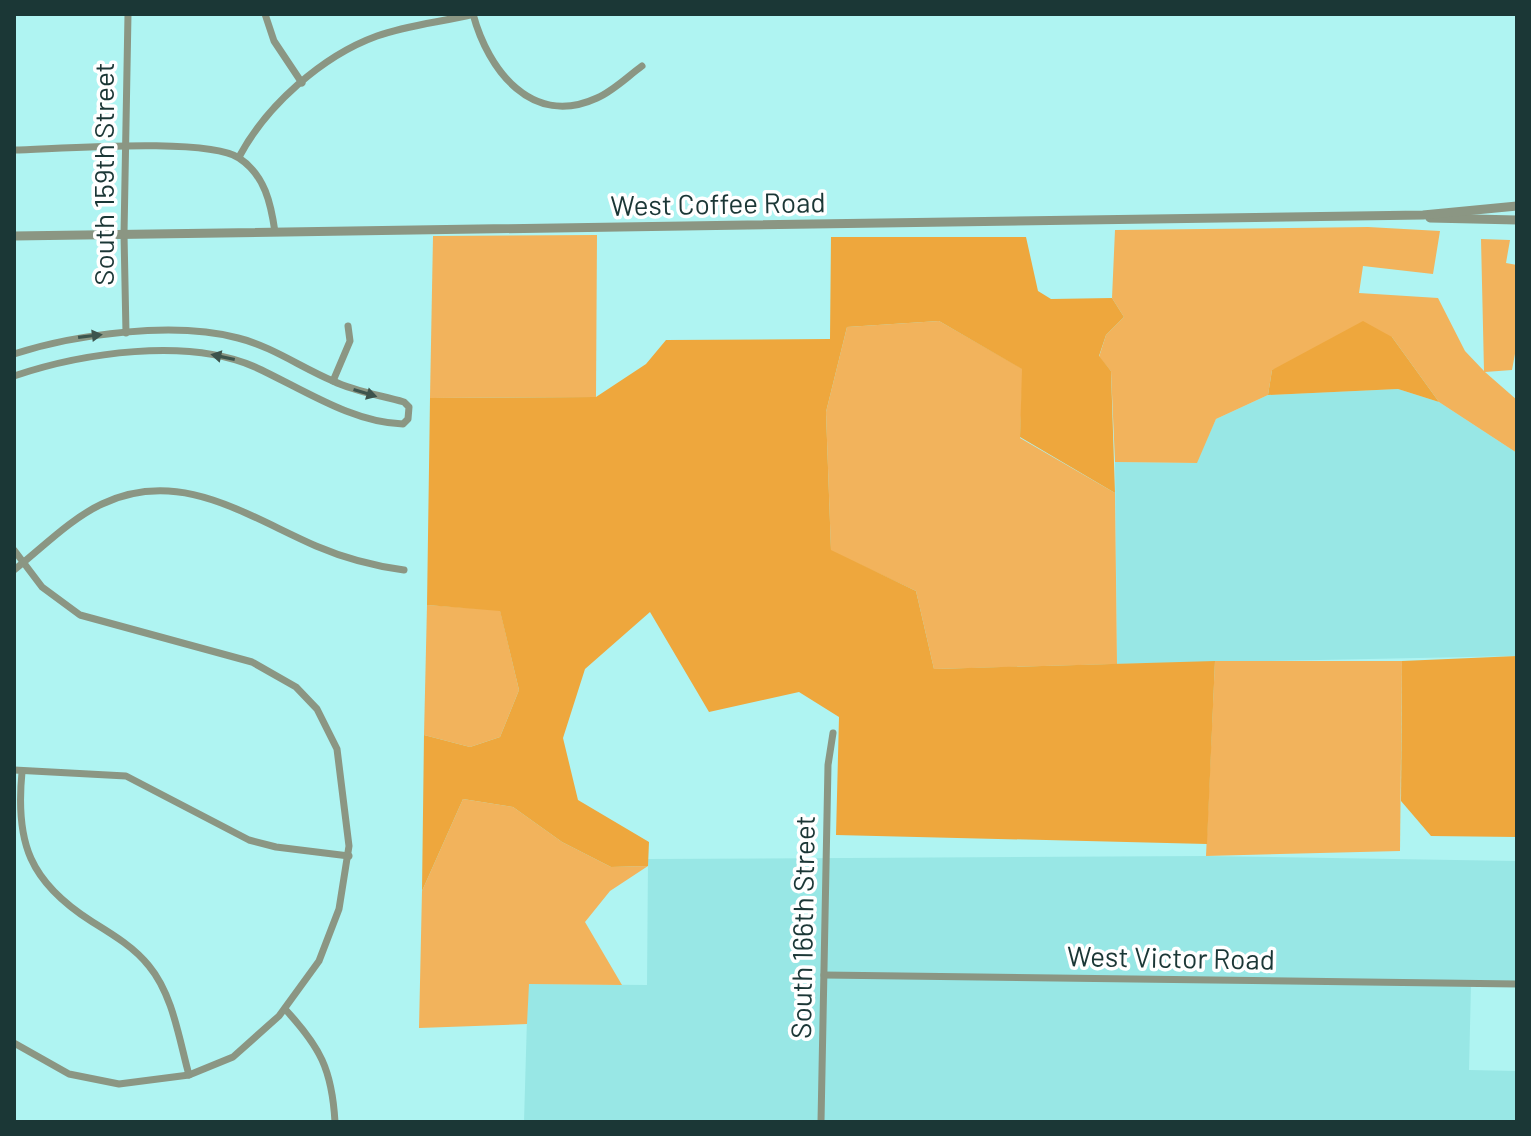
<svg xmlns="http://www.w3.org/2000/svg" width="1531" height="1136" viewBox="0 0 1531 1136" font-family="Barlow,sans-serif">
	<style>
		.built { fill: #98e7e5 }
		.green { fill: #f2b35c }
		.forest { fill: #eea73d }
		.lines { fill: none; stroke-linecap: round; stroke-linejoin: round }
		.minor { stroke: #8b9683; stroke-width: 7 }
		.tertiary { stroke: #8b9683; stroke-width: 9 }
		.oneway { fill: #3d544d }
		.labels { text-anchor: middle; stroke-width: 7; stroke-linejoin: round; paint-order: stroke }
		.street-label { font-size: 28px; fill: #1b3736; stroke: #fff }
	</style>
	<rect width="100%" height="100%" fill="#aff4f2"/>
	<g class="built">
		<polygon points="1398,389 1439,402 1517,453 1517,656 1117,664 1115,462 1196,463 1216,419 1268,395"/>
		<polygon points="1206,856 1517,861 1517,984 1471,984 1469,1070 1517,1071 1517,1122 524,1122 528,984 647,985 648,859"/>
	</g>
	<g class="green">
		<polygon points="1368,227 1440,231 1433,274 1363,266 1359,293 1438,298 1465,351 1484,371 1481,239 1510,240 1506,263 1517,265 1517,343 1512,370 1485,372 1517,400 1517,453 1439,402 1392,337 1272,370 1268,395 1216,419 1197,463 1115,462 1111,371 1099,357 1106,335 1124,317 1112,298 1115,230"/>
		<polygon points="597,235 596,397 430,398 433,236"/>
		<polygon points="939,321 1023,369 1020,438 1115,493 1117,664 934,669 916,591 831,551 826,412 847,327"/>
		<polygon points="427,605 500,610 519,690 500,737 470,747 424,735"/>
		<polygon points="1215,661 1402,661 1400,851 1206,856"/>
		<polygon points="463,799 513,807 562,842 611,867 648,866 610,891 585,922 622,985 529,984 527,1024 419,1028 422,891"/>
	</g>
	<g class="forest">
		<polygon points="831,237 1026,237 1038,291 1051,299 1112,298 1124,317 1106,335 1099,356 1111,371 1115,493 1020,437 1022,369 939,321 847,327 826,412 831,550 916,591 934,669 1215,661 1207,844 836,835 839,717 799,692 709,712 650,612 585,669 563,738 578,800 649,842 648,866 611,867 562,842 513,807 463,799 422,891 424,735 470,747 500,737 519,690 500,611 427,605 430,398 596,397 646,364 666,340 830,339"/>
		<polygon points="1363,321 1392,337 1439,402 1398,389 1268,395 1272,370"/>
		<polygon points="1517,656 1517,837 1431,836 1401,801 1402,661"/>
	</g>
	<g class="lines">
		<g class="minor">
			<polyline points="265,14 274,41 302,83"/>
			<path d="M 473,14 C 488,70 532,128 597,98 C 613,91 627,77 642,66"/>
			<path d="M 14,150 C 58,149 208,137 239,158 C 265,175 271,204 275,232"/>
			<path d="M 239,157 C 266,106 322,56 377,36 C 408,25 442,22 474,14"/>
			<polyline points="126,333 124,234 128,14"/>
			<path d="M 14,354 C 76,334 174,321 238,338 C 271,346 302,368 333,381 C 356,392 380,395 404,402 L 409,407 L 408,419 L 403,424 C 352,423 301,388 255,367 C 187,337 82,353 14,376"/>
			<polyline points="333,381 350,341 348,326"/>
			<polyline points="14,550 42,587 80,615 252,662 296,687 317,709 337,749 349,846 339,909 319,961 279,1016 233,1057 189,1075 119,1084 69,1074 14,1043"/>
			<path d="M 14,570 C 42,548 70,519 102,504 C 180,467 247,516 316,546 C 344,558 374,566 404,570"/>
			<polyline points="14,770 126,776 249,840 276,847 349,856"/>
			<path d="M 22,772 C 15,843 30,882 91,921 C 112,934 134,947 149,966 C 173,995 179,1039 189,1075"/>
			<polyline points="824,975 1517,984"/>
			<path d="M 285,1009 C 320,1047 332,1069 335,1122"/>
			<polyline points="821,1122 828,765 833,733"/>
		</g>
		<g class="tertiary">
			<polyline points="1430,218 1517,220"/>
			<polyline points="14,236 1423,215 1517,206"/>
		</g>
	</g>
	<defs><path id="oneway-solid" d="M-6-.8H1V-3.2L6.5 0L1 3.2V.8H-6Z" transform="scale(2)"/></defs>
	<g class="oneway">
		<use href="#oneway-solid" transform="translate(90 336) rotate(-7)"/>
		<use href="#oneway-solid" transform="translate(223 357) rotate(-168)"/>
		<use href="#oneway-solid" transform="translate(365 393) rotate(17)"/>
	</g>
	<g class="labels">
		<g class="street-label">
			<text transform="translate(104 174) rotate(-90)" y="10">South 159th Street</text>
			<text transform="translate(718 204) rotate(-1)" y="10">West Coffee Road</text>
			<text transform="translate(803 927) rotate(-89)" y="10">South 166th Street</text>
			<text transform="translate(1171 958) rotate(1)" y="10">West Victor Road</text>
		</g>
	</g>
	<rect width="1531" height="1136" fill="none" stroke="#1b3736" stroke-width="32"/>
</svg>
